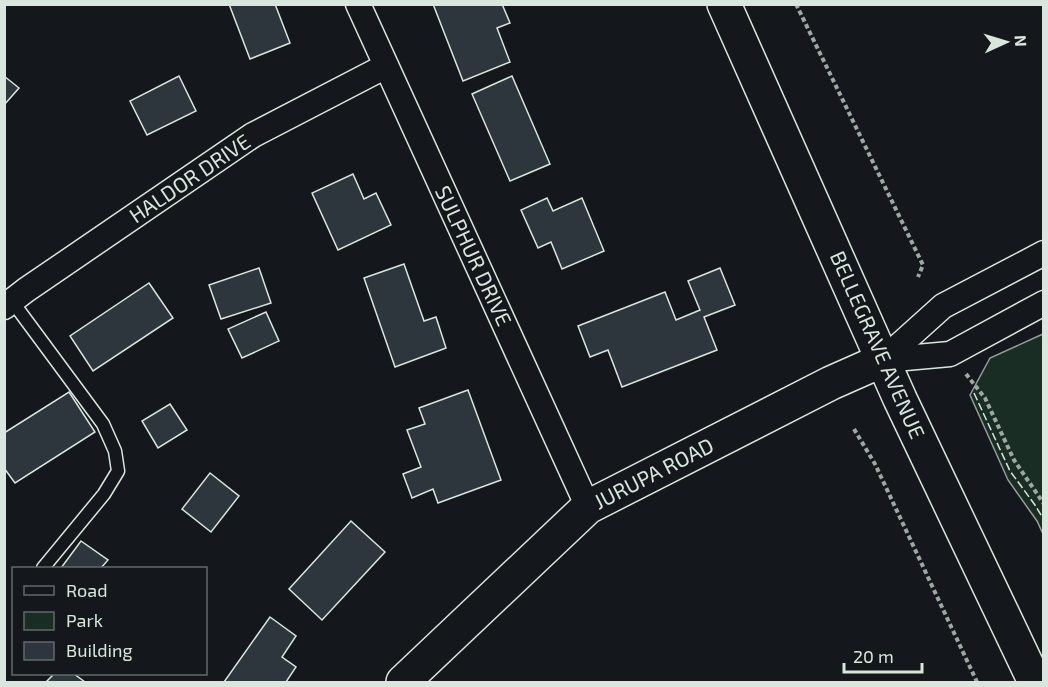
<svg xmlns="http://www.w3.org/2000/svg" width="1048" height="687" viewBox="0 0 1048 687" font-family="'Exo 2',sans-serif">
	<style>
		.green { fill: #1a2d24; stroke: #939e99; stroke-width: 1.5 }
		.building { fill: #2c363c; stroke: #d8e6dc; stroke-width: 1.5 }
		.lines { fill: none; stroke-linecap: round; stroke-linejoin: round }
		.lane-casing { stroke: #d8e6dc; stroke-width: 15 }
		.street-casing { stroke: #d8e6dc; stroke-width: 27 }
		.secondary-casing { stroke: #d8e6dc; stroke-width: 36 }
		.path { stroke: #9da8a2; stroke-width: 4; stroke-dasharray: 4.5 3; stroke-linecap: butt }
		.lane { stroke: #14181c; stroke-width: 12 }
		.street { stroke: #14181c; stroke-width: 24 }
		.secondary { stroke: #14181c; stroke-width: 33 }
		.fence { stroke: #d8e6dc; stroke-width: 1.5; stroke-dasharray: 8 3; stroke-linecap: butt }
		.labels { text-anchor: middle; stroke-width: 4.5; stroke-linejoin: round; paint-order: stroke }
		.street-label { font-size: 21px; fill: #d8e6dc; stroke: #14181c }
	</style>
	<rect width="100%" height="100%" fill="#14181c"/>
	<polygon class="green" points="1043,334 1043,534 1037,521 1008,480 970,395 990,358"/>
	<g class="building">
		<polygon points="229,4 275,4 290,43 250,59"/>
		<polygon points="433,4 502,4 510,23 497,28 510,62 463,81"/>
		<polygon points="4,76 19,88 4,105"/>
		<polygon points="179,76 196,111 147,135 130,101"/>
		<polygon points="512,76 550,164 510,181 472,94"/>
		<polygon points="353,174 364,199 376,193 391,225 338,250 312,193"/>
		<polygon points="547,198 553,211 582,198 604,251 562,269 551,242 538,248 521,210"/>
		<polygon points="404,264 424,321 436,317 446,348 395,367 364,278"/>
		<polygon points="259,268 271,303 221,319 209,285"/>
		<polygon points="720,268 735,305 704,317 717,350 622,387 608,350 590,357 578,326 665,292 676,320 700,310 688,281"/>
		<polygon points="149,283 173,318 93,371 70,336"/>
		<polygon points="266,312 279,341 242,358 228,329"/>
		<polygon points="468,390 501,480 438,503 433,489 412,498 403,474 421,467 407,430 425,424 419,408"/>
		<polygon points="69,392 95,432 15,483 4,468 4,433"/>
		<polygon points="170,404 187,430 158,448 142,421"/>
		<polygon points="210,473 239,496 211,532 182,509"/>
		<polygon points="351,521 385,552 322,620 289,589"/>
		<polygon points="81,541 108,560 101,568 61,568"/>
		<polygon points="270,617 296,636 282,657 296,667 286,682 224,682"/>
		<polygon points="54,674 74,674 85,682 46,682"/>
	</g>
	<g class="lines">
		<g class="lane-casing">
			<polyline id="lane" points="12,301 103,424 115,451 118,471 104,494 43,568"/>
		</g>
		<g class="street-casing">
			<g id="street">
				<polyline points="358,4 588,507"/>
				<polyline points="4,307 26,290 253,135 386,66"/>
				<polyline points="883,360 943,306 1044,253"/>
				<polyline points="883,360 950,354 1044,303"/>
			</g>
		</g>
		<g class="secondary-casing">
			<g id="secondary">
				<polyline points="724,4 900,399 1035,682"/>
				<polyline points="403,682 588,507 831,383 883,360"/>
			</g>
		</g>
		<g class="path">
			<polyline points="796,4 923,265 918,277"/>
			<polyline points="966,374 985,398 1014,460 1044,504"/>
			<polyline points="854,429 875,464 977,682"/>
		</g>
		<use href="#lane" class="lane"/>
		<use href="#street" class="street"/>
		<use href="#secondary" class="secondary"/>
		<polyline class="fence" points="974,393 1010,471 1035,505 1044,520"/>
	</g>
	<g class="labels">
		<g class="street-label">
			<text transform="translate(190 179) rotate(-34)" y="7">HALDOR DRIVE</text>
			<text transform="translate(473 256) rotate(65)" y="7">SULPHUR DRIVE</text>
			<text transform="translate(877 345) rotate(66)" y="7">BELLEGRAVE AVENUE</text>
			<text transform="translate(654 474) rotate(-27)" y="7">JURUPA ROAD</text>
		</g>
	</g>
	<rect width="1048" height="687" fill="none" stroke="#d8e6dc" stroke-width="12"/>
	<rect x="12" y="567" width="195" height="108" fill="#14181c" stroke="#626a69" stroke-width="1.5"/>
	<rect x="24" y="586" width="30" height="9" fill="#14181c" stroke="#626a69" stroke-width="1.5"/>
	<text x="66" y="597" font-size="18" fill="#d8e6dc">Road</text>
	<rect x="24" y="612" width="30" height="18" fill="#1a2d24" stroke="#626a69" stroke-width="1.5"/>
	<text x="66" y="627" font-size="18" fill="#d8e6dc">Park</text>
	<rect x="24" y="642" width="30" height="18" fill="#2c363c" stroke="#626a69" stroke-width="1.5"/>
	<text x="66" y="657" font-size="18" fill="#d8e6dc">Building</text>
	<g transform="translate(1006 42) rotate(86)" stroke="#14181c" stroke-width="4.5" paint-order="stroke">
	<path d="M0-4.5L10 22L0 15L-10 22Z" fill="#d8e6dc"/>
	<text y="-9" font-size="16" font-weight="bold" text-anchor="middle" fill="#d8e6dc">N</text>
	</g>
	<path d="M844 663v9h78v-9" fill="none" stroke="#d8e6dc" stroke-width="3"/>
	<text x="853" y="663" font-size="18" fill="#d8e6dc" stroke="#14181c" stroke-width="4.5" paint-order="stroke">20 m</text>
</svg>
